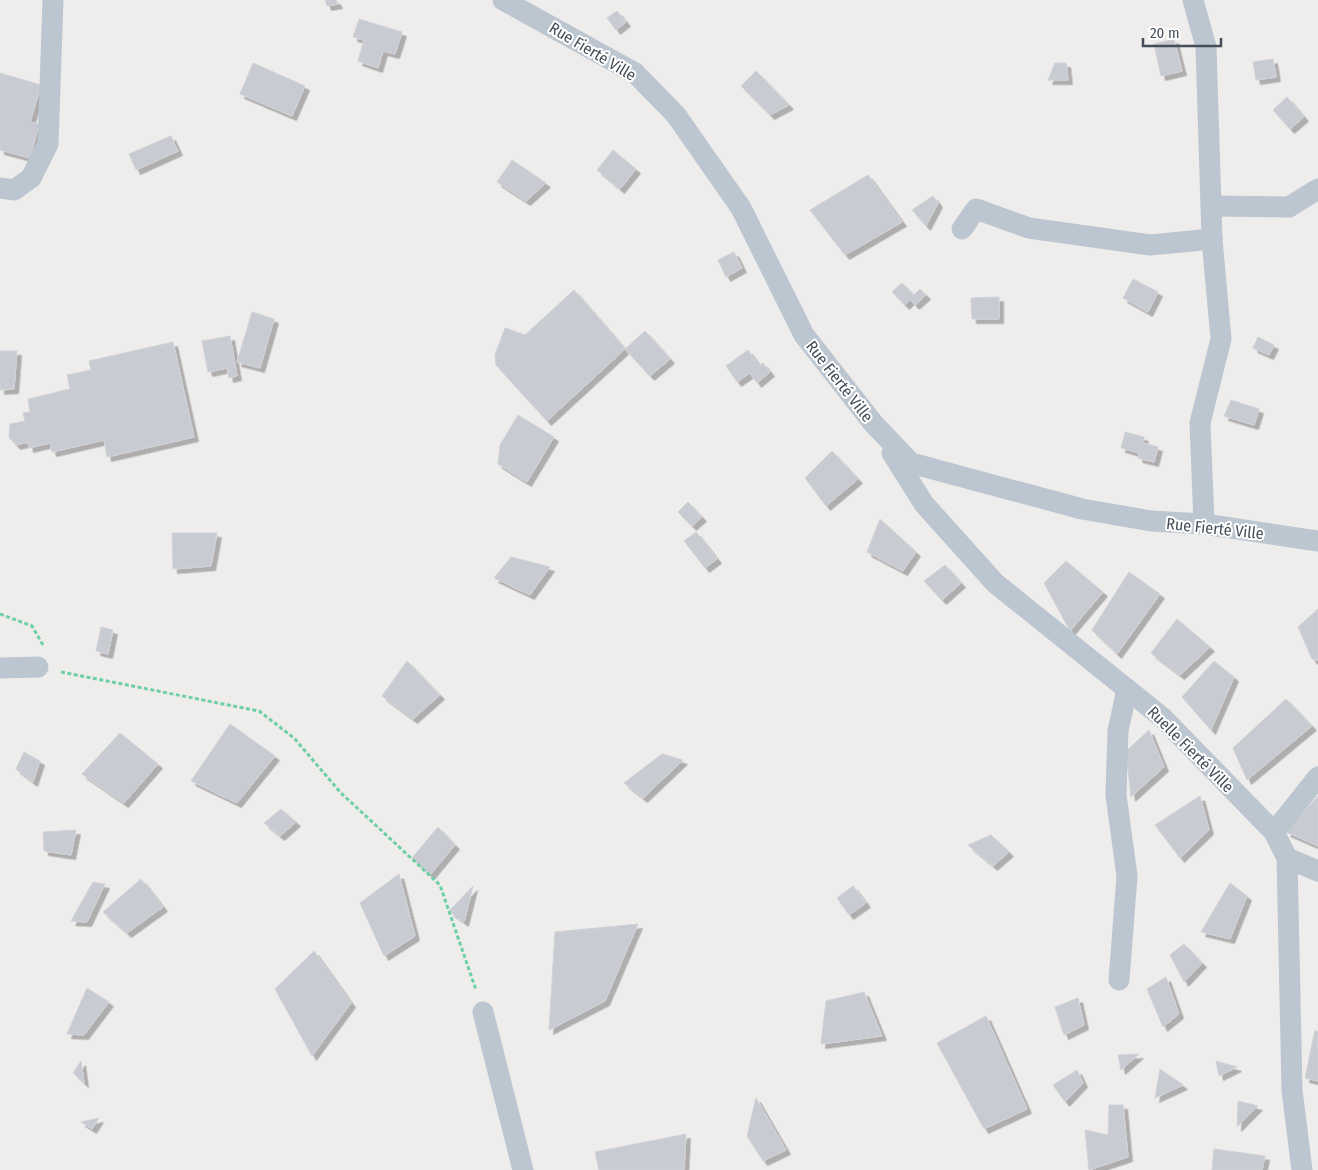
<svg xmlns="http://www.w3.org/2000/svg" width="1318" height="1170" viewBox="0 0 1318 1170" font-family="'Fira Sans Condensed',sans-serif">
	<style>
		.building { fill: #c8cbd2; stroke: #d0d2d8; filter: url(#shadow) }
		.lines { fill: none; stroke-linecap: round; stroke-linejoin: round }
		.path { stroke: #6dd0a5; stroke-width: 3; stroke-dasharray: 4 2.5; stroke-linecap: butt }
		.minor { stroke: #bcc6d0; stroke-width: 21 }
		.labels { text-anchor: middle; stroke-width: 4; stroke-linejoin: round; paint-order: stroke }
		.street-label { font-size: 16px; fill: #444e5a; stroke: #fff }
	</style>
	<defs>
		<filter id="shadow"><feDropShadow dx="4.5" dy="4.5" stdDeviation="0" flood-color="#0004"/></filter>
	</defs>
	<rect width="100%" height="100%" fill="#efecec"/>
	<g class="building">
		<polygon points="325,0 336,0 338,4 327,6"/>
		<polygon points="617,11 626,22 616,30 607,18"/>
		<polygon points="359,19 402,32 395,54 383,51 378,68 358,61 364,40 353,37"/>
		<polygon points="1174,39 1182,71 1161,76 1154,44"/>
		<polygon points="1273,59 1276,77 1256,80 1253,62"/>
		<polygon points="253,63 305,86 292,116 240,94"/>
		<polygon points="1055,63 1066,63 1068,80 1048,80"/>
		<polygon points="756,71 789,105 770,115 741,86"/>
		<polygon points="0,73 41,85 30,122 39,124 30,158 0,150"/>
		<polygon points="1287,97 1304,117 1290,129 1273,110"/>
		<polygon points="171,136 178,151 136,170 129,154"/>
		<polygon points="613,150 636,169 620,189 597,170"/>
		<polygon points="512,160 546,183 526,201 497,182"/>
		<polygon points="868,175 902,222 845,255 810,210"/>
		<polygon points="933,196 938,203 926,226 912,210"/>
		<polygon points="734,252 742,268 726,277 718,260"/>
		<polygon points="1133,279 1158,292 1148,312 1123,298"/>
		<polygon points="902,283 914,295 920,289 926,295 915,305 910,300 905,305 892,292"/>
		<polygon points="574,290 625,349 547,421 496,365 495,355 505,328 525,335"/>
		<polygon points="999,297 999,319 972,319 971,298"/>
		<polygon points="252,312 274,319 260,368 237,362"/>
		<polygon points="645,331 670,359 650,376 625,349"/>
		<polygon points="230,336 237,376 229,378 227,368 208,372 202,341"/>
		<polygon points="1258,337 1274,345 1269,355 1253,348"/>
		<polygon points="173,342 194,437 107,457 104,440 52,452 50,443 29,448 28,442 16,445 9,437 10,424 25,421 23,413 30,412 28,399 70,389 67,375 91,370 89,361"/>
		<polygon points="748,350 759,365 763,363 770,372 757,383 750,373 737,382 726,366"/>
		<polygon points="0,351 17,351 14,389 0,390"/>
		<polygon points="1231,400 1259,409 1254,425 1224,416"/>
		<polygon points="518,415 554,437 527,482 498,464 500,445"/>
		<polygon points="1125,432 1144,437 1143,443 1158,447 1154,462 1138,458 1139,453 1121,448"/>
		<polygon points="832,451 858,479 826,506 805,478"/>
		<polygon points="688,502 702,517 692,526 678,512"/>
		<polygon points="880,519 916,552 903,571 867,552"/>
		<polygon points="696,532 717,559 705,568 684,541"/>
		<polygon points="172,533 217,533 211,566 173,569"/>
		<polygon points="511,557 550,567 530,595 494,578"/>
		<polygon points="1066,561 1103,592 1070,631 1044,583"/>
		<polygon points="945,565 961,583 942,600 924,581"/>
		<polygon points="1129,572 1160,594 1117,654 1092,630"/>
		<polygon points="1318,609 1318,660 1312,659 1298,627"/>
		<polygon points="1177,619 1210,647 1180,675 1151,653"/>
		<polygon points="101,627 113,630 108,654 96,651"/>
		<polygon points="407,661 440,695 413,719 382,696"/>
		<polygon points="1214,661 1234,677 1211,730 1182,697"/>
		<polygon points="1286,699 1312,726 1247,780 1233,748"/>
		<polygon points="230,724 275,756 237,803 191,781"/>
		<polygon points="1149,730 1164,767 1131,797 1126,751"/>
		<polygon points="120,733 158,764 124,803 82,774"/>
		<polygon points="24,752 40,761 33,782 16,769"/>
		<polygon points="662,754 683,760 643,798 624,783"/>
		<polygon points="1200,796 1209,830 1180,858 1155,825"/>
		<polygon points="1318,796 1318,846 1286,832"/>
		<polygon points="281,809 296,822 280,836 264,823"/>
		<polygon points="438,827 455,845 430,875 412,858"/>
		<polygon points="76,830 71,855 44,851 43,832"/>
		<polygon points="991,835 1009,852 993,866 968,845"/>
		<polygon points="399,874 415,936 384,956 360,903"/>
		<polygon points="141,879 163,907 127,933 103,912"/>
		<polygon points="93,882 105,884 87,922 71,921"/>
		<polygon points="1230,883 1247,896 1230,939 1201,932"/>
		<polygon points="473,886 464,922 449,911"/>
		<polygon points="853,886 866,903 849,915 837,898"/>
		<polygon points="638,924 605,1001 549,1030 555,932"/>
		<polygon points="1184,944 1202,963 1184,982 1170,955"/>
		<polygon points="314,951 351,1003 312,1056 275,989"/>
		<polygon points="1166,977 1179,1014 1163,1027 1147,989"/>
		<polygon points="87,988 109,1002 84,1035 67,1034"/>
		<polygon points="864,992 882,1036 821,1044 826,1001"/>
		<polygon points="1078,998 1084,1025 1064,1035 1055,1007"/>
		<polygon points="986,1016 1027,1109 984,1129 937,1043"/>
		<polygon points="1315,1030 1318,1032 1318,1081 1305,1078"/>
		<polygon points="1139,1054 1121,1070 1118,1055"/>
		<polygon points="81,1061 84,1083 73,1073"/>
		<polygon points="1216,1061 1237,1067 1219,1076"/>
		<polygon points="1160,1069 1183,1085 1155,1098"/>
		<polygon points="1077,1070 1083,1083 1065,1102 1053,1085"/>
		<polygon points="756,1098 786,1150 763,1161 747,1136"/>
		<polygon points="1238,1101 1258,1106 1237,1127"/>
		<polygon points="1109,1105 1123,1105 1128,1157 1089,1170 1085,1130 1108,1135"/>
		<polygon points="99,1118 92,1129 81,1122"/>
		<polygon points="686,1134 684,1170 599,1170 595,1152"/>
		<polygon points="1214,1149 1265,1156 1262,1170 1212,1170"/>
	</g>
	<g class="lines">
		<g class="path">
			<polyline points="0,614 32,626 43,645"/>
			<polyline points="61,672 259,711 294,738 341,793 440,885 476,990"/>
		</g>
		<g class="minor">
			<polyline points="503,0 635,73 676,115 741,208 804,335 873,423 911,463 1082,509 1151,521 1204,524 1318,541"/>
			<polyline points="1193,0 1206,47 1212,239 1221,339 1200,423 1204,524"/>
			<polyline points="0,188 14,190 31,178 48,144 53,0"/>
			<polyline points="1212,206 1289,207 1318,189"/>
			<polyline points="962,229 976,209 1029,228 1150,245 1212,239"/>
			<polyline points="892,453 924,504 995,583 1163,718 1274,832 1287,858 1292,1090 1302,1170"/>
			<polyline points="0,668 38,667"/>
			<polyline points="1274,832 1318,777"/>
			<polyline points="1287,858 1318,871"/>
			<polyline points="1119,980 1127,876 1116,795 1118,731 1127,689"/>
			<polyline points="483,1012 523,1170"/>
		</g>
	</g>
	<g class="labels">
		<g class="street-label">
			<text transform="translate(593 51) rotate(31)" y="6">Rue Fierté Ville</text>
			<text transform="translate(840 381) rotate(52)" y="6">Rue Fierté Ville</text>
			<text transform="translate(1215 528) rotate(6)" y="6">Rue Fierté Ville</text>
			<text transform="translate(1191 749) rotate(45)" y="6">Ruelle Fierté Ville</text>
		</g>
	</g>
	<path d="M1143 38v8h78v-8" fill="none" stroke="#444e5a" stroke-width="2.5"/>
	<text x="1150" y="38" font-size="15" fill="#444e5a" stroke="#ffffff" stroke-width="4" paint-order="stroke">20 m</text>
</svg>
